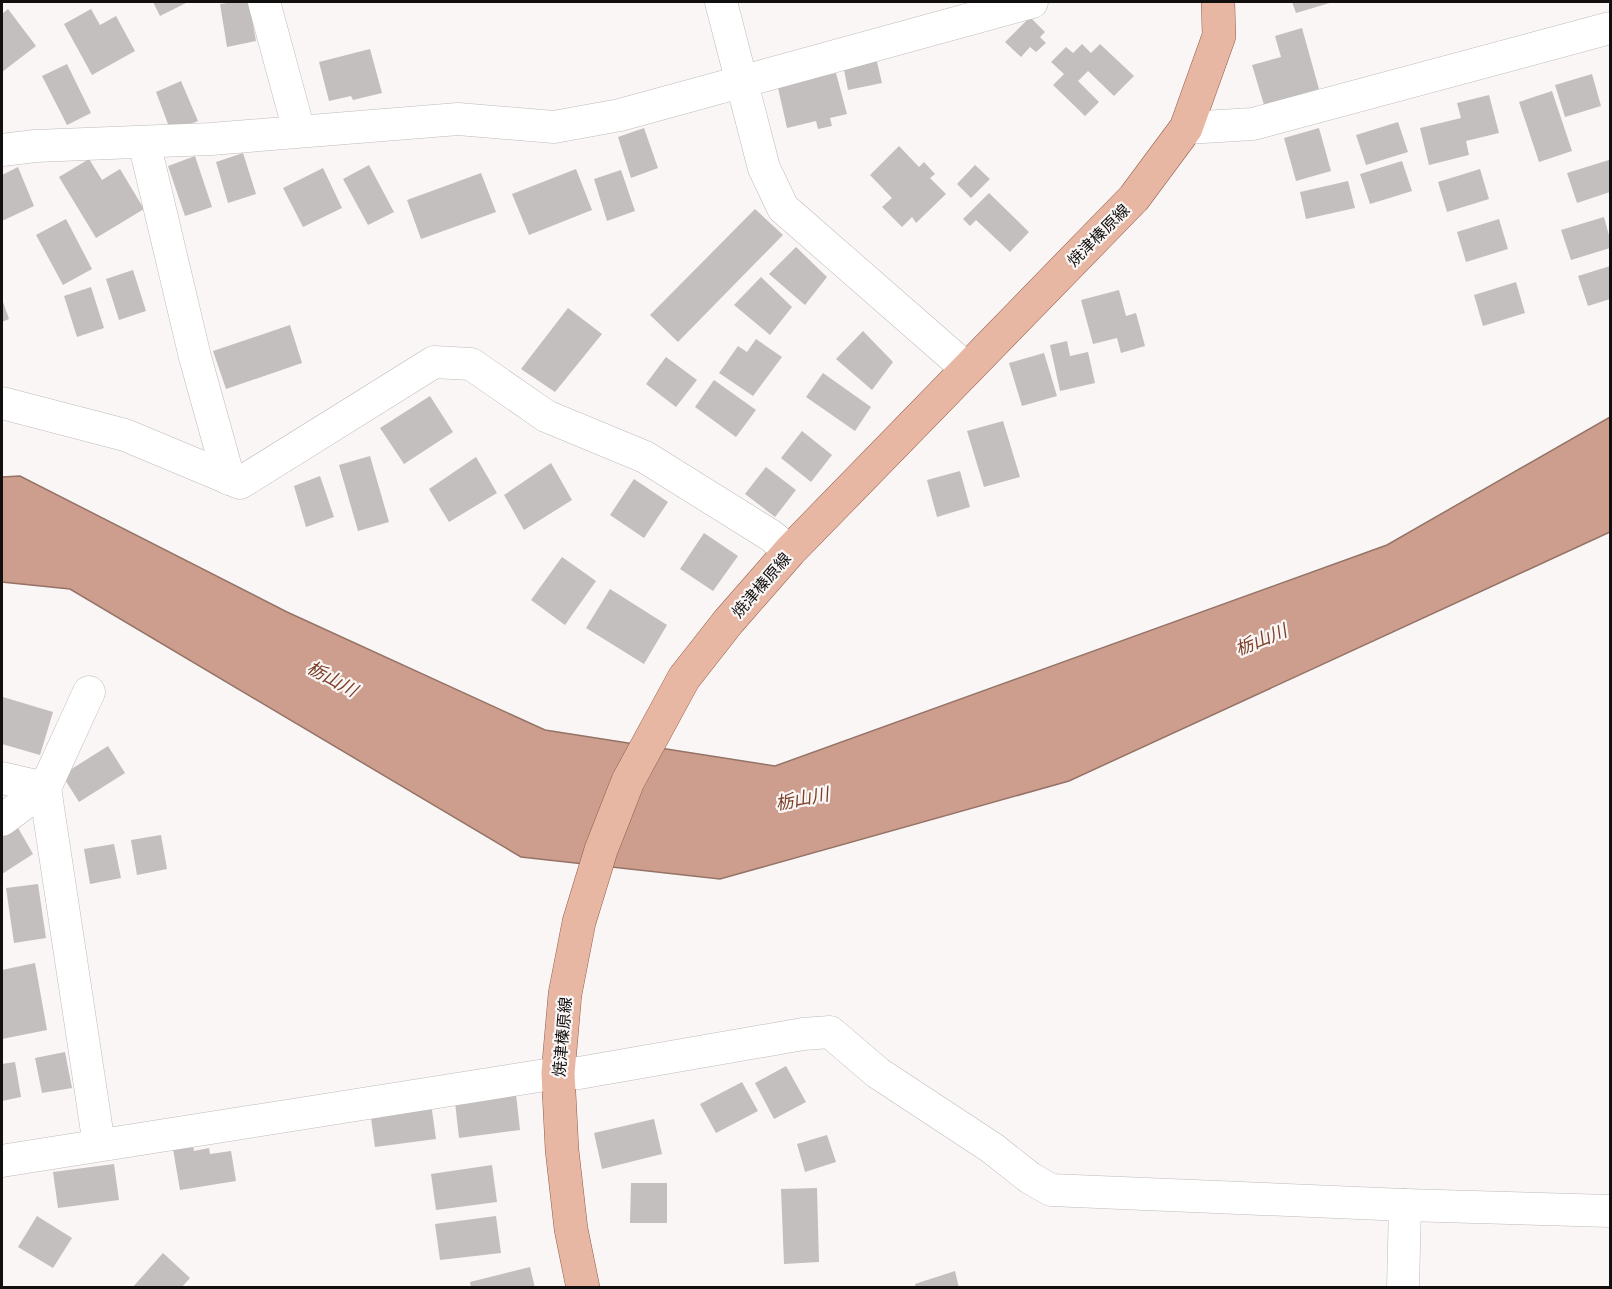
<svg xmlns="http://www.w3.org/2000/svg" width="1612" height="1289" viewBox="0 0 1612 1289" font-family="'Noto Serif','Noto Sans JP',serif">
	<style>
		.water { fill: #cd9e8d; stroke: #957367; stroke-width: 1.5 }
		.building { fill: #c3bfbe }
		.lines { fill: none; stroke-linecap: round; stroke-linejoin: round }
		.minor-casing { stroke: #bfbbba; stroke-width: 33 }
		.primary-casing { stroke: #935d49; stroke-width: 34 }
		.minor { stroke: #fff; stroke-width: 32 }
		.primary { stroke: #e8b7a4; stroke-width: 33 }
		.labels { text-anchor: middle; stroke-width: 4.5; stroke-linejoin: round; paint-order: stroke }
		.street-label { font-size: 16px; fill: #11100f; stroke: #faf6f5 }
		.water-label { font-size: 18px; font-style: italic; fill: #7b3f28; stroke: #faf6f5 }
	</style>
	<rect width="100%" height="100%" fill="#faf6f5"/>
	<polygon class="water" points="1610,417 1610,532 1069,781 720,879 521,857 70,589 2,582 2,477 20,476 287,612 545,730 775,766 1387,545"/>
	<g class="building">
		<polygon points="153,2 188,2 160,16"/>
		<polygon points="235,2 249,2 256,41 227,47 220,4"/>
		<polygon points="1292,2 1333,2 1296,13"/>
		<polygon points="8,9 36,46 2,72 2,14"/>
		<polygon points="91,9 100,25 116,16 135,51 92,75 64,24"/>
		<polygon points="1030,17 1045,32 1040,37 1046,43 1036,52 1030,47 1021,57 1005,42"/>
		<polygon points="1302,28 1319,89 1264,105 1252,65 1281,57 1275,36"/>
		<polygon points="1082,44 1091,53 1100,44 1134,76 1114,96 1088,71 1078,81 1099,102 1085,116 1053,85 1064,74 1051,62 1066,47 1073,53"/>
		<polygon points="370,49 382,93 353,100 351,96 329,101 319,62"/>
		<polygon points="876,58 882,83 848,90 843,65"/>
		<polygon points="67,64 91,113 67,125 42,76"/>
		<polygon points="836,73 847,114 830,118 832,126 818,129 816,121 787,128 776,79 805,80"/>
		<polygon points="1592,74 1601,106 1565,117 1555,85"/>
		<polygon points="181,81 198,121 171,132 156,92"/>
		<polygon points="1552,91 1572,151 1539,162 1519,102"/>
		<polygon points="1489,95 1499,133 1466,141 1469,155 1429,165 1420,128 1461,118 1457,103"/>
		<polygon points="1398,122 1408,152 1366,165 1356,135"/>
		<polygon points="644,128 658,168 631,178 618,137"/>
		<polygon points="1319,128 1331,171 1296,181 1284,138"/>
		<polygon points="899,146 919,167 924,162 935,174 930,178 946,194 916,223 912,217 902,227 882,207 892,198 870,175"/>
		<polygon points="243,153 256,194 228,203 216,162"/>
		<polygon points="195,156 212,207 185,216 168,166"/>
		<polygon points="89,159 102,180 120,169 144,209 96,238 59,177"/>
		<polygon points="1609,160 1610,192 1577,203 1567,173"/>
		<polygon points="1402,161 1412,191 1370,204 1360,174"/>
		<polygon points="369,165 394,212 368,225 343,179"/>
		<polygon points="975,165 990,179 971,198 957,184"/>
		<polygon points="18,167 34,206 2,221 2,175"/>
		<polygon points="323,168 342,208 303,227 283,188"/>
		<polygon points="576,169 592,210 529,235 512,194"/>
		<polygon points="1480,169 1489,199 1447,212 1438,182"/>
		<polygon points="621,170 635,211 607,221 594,179"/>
		<polygon points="481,173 496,212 421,239 407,200"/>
		<polygon points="1348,181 1355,208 1306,219 1300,192"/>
		<polygon points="989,193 1029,232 1010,252 976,220 970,226 963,219"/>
		<polygon points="755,209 783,235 678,342 650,315"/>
		<polygon points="1604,217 1610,239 1610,248 1571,260 1561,230"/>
		<polygon points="66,219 92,269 63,285 36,235"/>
		<polygon points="1499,219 1508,249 1466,262 1457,232"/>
		<polygon points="796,247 827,277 805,305 769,274"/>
		<polygon points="1610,266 1610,299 1588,306 1578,276"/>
		<polygon points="133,270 146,311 119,320 106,279"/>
		<polygon points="761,277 792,307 770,335 734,305"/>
		<polygon points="1516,282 1525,313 1483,326 1474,295"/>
		<polygon points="91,287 104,328 77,337 64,296"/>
		<polygon points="1119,290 1126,316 1136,313 1145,346 1121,353 1117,338 1093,344 1081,300"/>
		<polygon points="2,299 9,319 2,322"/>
		<polygon points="568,308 602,334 555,392 521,369"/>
		<polygon points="290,325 302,363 226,389 213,351"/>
		<polygon points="863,331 893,362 872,390 836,359"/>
		<polygon points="756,339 782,357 753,396 719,373 738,346 747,352"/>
		<polygon points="1067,341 1070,356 1088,352 1095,383 1060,391 1050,345"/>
		<polygon points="1044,353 1057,396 1022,406 1009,363"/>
		<polygon points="666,357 697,380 676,407 646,384"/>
		<polygon points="823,373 871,407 855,431 806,397"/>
		<polygon points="714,380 756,410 736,437 695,407"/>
		<polygon points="430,396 453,432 404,464 380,428"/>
		<polygon points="1003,421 1020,477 984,487 967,431"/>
		<polygon points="802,431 832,455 811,482 781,458"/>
		<polygon points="370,456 389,522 358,531 339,465"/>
		<polygon points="476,457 497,493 449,522 429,489"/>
		<polygon points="551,463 572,500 524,530 504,495"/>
		<polygon points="766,467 796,490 775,517 745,494"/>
		<polygon points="960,471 970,507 937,517 927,480"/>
		<polygon points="320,476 334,517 306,527 294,486"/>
		<polygon points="634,479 668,502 644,538 610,515"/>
		<polygon points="704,533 738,556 713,591 680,569"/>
		<polygon points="562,557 596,581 565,625 531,600"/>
		<polygon points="610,589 667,625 644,664 586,628"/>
		<polygon points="3,697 53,712 40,755 2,744"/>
		<polygon points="108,746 125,773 79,802 62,775"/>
		<polygon points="17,826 33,854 2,874 2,836"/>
		<polygon points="161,835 167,869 137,875 131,840"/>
		<polygon points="114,844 121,878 90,884 84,849"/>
		<polygon points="38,884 46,938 14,943 6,888"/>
		<polygon points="35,963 47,1030 2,1039 2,970"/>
		<polygon points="65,1052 72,1088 42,1093 35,1058"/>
		<polygon points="15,1062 21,1097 2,1101 2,1064"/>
		<polygon points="786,1066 806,1102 774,1119 755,1083"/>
		<polygon points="742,1082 758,1111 716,1133 700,1104"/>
		<polygon points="516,1094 520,1130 459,1138 455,1102"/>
		<polygon points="431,1103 436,1139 375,1147 370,1111"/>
		<polygon points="654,1119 662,1154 602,1169 594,1133"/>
		<polygon points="827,1135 836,1162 805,1172 797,1144"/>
		<polygon points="193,1146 194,1151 209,1148 210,1154 231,1151 236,1181 180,1190 173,1149"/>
		<polygon points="114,1164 119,1200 58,1208 53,1172"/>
		<polygon points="492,1165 497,1202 436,1210 431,1174"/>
		<polygon points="631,1183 667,1183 667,1223 630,1223"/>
		<polygon points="817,1188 819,1262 784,1264 781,1189"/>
		<polygon points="37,1216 72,1238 53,1268 18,1247"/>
		<polygon points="496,1216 501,1253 440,1260 435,1224"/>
		<polygon points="163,1253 190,1278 181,1288 132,1288"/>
		<polygon points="530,1267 535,1288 471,1288 470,1282"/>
		<polygon points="955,1271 959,1288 916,1288 915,1284"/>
	</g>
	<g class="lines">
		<g class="minor-casing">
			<g id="minor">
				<polyline points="264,2 299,131"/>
				<polyline points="721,2 764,168 783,208 966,368"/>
				<polyline points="1186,128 1253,124 1610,28"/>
				<polyline points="144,142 195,357 229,479"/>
				<polyline points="2,150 35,146 211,139 458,119 554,127 620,115 1032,2"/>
				<polyline points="2,403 125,435 240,483 434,362 471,364 546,416 645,457 770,535 790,551"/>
				<polyline points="2,778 45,788 99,1145"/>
				<polyline points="2,820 45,788 89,692"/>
				<polyline points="2,1161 558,1073 579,1073 803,1034 830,1032 878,1073 992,1148 1030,1178 1051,1190 1405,1205 1610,1211"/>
				<polyline points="1403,1288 1405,1205"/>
			</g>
		</g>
		<g class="primary-casing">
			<polyline id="primary" points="583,1288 571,1229 562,1150 558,1073 565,994 579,922 601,850 628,781 684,678 728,622 790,551 1134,198 1186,128 1219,36 1218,2"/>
		</g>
		<use href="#minor" class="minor"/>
		<use href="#primary" class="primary"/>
	</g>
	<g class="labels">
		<g class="street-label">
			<text transform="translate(1098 235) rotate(-45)" y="6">焼津榛原線</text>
			<text transform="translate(761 585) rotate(-49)" y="6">焼津榛原線</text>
			<text transform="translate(562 1037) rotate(-85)" y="6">焼津榛原線</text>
		</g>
		<g class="water-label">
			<text transform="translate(1261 640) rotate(-22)" y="6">栃山川</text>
			<text transform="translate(332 679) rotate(29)" y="6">栃山川</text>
			<text transform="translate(802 799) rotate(-11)" y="6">栃山川</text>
		</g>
	</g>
	<rect width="1612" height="1289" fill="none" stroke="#11100f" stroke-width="6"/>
</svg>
